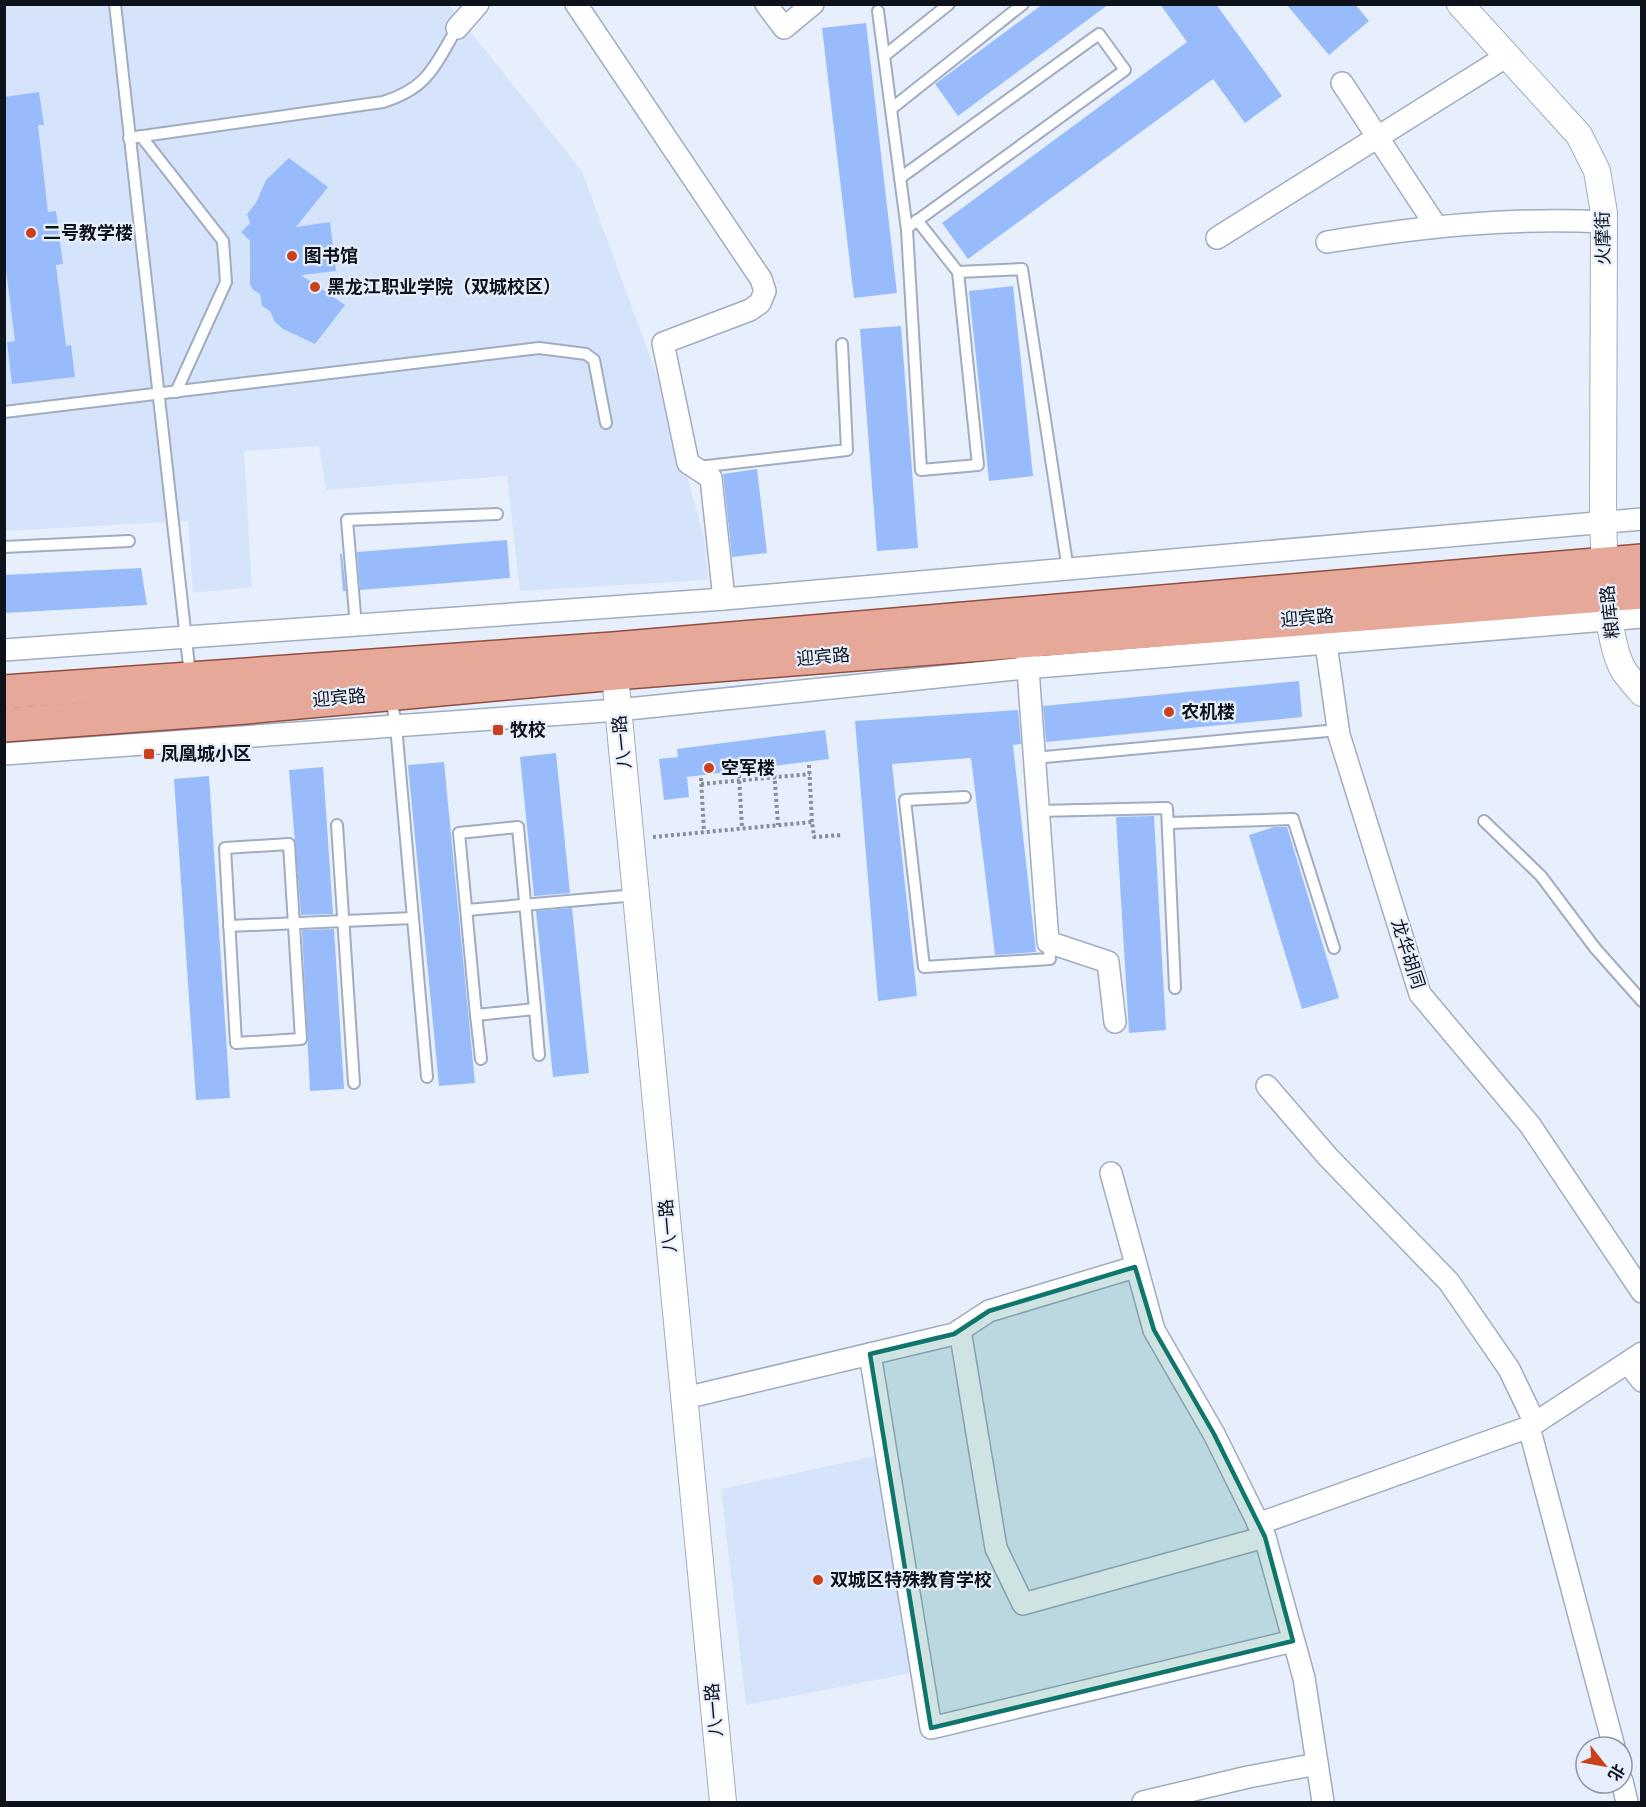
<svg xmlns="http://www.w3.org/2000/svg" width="1646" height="1807" viewBox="0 0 1646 1807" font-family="Raleway,'Noto Sans SC',sans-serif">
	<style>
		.built { fill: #d6e4fb }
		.building { fill: #98bcfb }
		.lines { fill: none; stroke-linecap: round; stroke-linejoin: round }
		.service-casing { stroke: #a0acc1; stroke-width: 14 }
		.minor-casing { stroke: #a0acc1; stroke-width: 24 }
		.tertiary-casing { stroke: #a0acc1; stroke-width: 28 }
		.primary-casing { stroke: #904f40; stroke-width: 36 }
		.path { stroke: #888e99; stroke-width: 4; stroke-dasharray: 3 3; stroke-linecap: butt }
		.service { stroke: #fff; stroke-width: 10 }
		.minor { stroke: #fff; stroke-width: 21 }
		.tertiary { stroke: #fff; stroke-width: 26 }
		.primary { stroke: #e6a999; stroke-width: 33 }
		.marked { fill: #0f766e; fill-opacity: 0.2; stroke: #0f766e; stroke-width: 4.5; stroke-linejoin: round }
		.poi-dot { fill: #c9401a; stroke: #e7effd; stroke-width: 2 }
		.labels { text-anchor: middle; stroke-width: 4.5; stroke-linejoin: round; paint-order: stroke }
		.poi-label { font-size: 18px; font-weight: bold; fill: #0e121a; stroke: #e7effd; text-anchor: start }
		.street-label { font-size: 18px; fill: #0e121a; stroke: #e7effd }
	</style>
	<rect width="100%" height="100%" fill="#e7effd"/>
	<g class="built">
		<polygon points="5,5 449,5 582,171 667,403 704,538 708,580 520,591 507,476 326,490 319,446 244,451 252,587 193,593 188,521 5,531"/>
		<polygon points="885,1454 918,1672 746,1705 721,1489"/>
	</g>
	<g class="building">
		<polygon points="1043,4 1109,4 958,116 935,84"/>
		<polygon points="1160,4 1216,4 1282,96 1245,123 1213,79 968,259 942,223 1187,42"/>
		<polygon points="1286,4 1355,4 1369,21 1329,55"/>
		<polygon points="866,23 897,293 854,298 822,28"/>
		<polygon points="39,92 44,125 38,125 48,212 56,211 63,264 56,265 66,346 71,345 75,377 12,384 7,342 15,341 4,254 4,97"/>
		<polygon points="289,158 328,187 296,227 330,222 336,271 301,275 345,305 315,344 283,329 275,322 270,311 262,306 260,294 253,290 250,284 250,241 241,232 250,223 247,214 256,203 266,180"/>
		<polygon points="1013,286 1033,476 989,481 969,291"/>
		<polygon points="901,326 918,548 877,551 860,329"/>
		<polygon points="757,469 767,553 732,557 723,474"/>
		<polygon points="507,540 510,578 360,590 357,552"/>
		<polygon points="340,554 342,554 346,591 343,591"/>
		<polygon points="141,568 147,605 4,613 4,575"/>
		<polygon points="1299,681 1302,717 1046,742 1043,706"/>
		<polygon points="1018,710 1021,744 1013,745 1036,952 995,955 971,758 892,764 917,996 878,1001 855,721"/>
		<polygon points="825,730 829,759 687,777 689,797 664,800 659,759 678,757 677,749"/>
		<polygon points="556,753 570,893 534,896 520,757"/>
		<polygon points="444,762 475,1083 439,1086 408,765"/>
		<polygon points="323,767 333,914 301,915 289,770"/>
		<polygon points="209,776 230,1098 196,1100 174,779"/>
		<polygon points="1154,816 1166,1030 1129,1033 1116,817"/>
		<polygon points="1274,827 1287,827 1339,998 1302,1009 1249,835"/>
		<polygon points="572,908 589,1073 553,1077 536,911"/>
		<polygon points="334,929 344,1089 310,1091 302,930"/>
	</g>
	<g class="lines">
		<g class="service-casing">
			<g id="service">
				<polyline points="115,4 190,675"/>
				<polyline points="878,11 907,230 921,470 978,465 958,272 1022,269 1068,570"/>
				<polyline points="884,56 949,4"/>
				<polyline points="891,109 1023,4"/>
				<polyline points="141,136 223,241 226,282 176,392"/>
				<path d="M 129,138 L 383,102 C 428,88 434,67 457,28"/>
				<polyline points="900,178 1099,34 1125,70 907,228"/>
				<polyline points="917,220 958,272"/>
				<polyline points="4,412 539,348 586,354 594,360 606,423"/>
				<polyline points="698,467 847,450 842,344"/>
				<polyline points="4,547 129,541"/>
				<polyline points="356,626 347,520 497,514"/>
				<polyline points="391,697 396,726 427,1077"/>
				<polyline points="1034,758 1338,730"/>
				<polyline points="965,797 905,800 924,967 1050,959 1048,942"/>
				<polyline points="1038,811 1167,808 1175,988"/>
				<polyline points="1484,821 1541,876 1595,948 1642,1001"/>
				<polyline points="1168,823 1293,819 1334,948"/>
				<polyline points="337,825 354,1083"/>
				<polygon points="518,827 535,1009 476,1015 459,833"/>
				<polygon points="289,844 301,1039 236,1043 225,848"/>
				<polyline points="467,910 636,895"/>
				<polyline points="229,926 413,918"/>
				<polyline points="535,1009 539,1055"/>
				<polyline points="476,1015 481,1059"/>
			</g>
		</g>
		<g class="minor-casing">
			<g id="minor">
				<polyline points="576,4 761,279 765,291 760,303 750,310 663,343 688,463 711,478 724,599"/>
				<polyline points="766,4 784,28 813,4"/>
				<polyline points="457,28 478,4"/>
				<polyline points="1342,83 1436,226"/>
				<polyline points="1217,238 1507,56"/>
				<path d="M 1327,242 C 1419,227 1511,217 1604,222"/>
				<polyline points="1324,630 1339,735 1420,994 1530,1125 1642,1292"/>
				<polyline points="4,650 724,599 1642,519"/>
				<polyline points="1027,656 1048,942 1108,962 1115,1022"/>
				<polyline points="4,754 618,710 1025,668 1642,617"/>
				<polyline points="1267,1086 1328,1157 1449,1282 1509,1369 1535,1423"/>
				<polyline points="1111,1173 1154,1330 1214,1434 1265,1537 1304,1678 1323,1802"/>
				<polyline points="960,1330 996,1548 1023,1604 1265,1537"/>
				<polyline points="870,1354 931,1728 1293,1641"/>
				<polyline points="1628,1363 1642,1381"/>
				<polyline points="685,1398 954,1334 989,1311 1135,1267"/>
				<polyline points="1529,1427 1614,1747"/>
				<polyline points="1258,1524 1529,1427 1642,1353"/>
				<polyline points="1622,1781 1627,1802"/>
				<polyline points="1143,1802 1248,1777 1317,1764"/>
			</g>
		</g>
		<g class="tertiary-casing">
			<g id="tertiary">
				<path d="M 1460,4 L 1579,135 L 1597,171 L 1604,213 L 1603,523 C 1605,560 1605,640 1624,671 C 1629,678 1636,686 1642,693"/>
				<polyline points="613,655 723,1802"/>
			</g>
		</g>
		<g class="primary-casing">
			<g id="primary">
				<polyline points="4,692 613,649 1642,561"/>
				<polyline points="4,725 246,707 615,673 1642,592"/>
			</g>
		</g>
		<g class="path">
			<polyline points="809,765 812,822"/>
			<polyline points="774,769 778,825"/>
			<polyline points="739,775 742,828"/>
			<polyline points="701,778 704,832"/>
			<polyline points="701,784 810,774"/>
			<polyline points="653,837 812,822 814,837 843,835"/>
		</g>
		<use href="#service" class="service"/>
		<use href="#minor" class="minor"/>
		<use href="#tertiary" class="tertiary"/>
		<use href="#primary" class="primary"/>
	</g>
	<path class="marked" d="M 1135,1267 L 1154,1330 L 1214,1434 L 1265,1537 L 1293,1641 L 931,1728 L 870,1354 L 954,1334 L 989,1311 Z"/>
	<g class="poi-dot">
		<circle cx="31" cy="233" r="6"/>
		<circle cx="292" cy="256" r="6"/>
		<circle cx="315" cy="287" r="6"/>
		<circle cx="1169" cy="712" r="6"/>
		<rect x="492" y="724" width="12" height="12" rx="3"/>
		<rect x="143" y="748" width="12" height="12" rx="3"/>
		<circle cx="709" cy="768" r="6"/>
		<circle cx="818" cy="1580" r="6"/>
	</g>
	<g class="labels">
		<g class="poi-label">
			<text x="43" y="239">二号教学楼</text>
			<text x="304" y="262">图书馆</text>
			<text x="327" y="293">黑龙江职业学院（双城校区）</text>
			<text x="1181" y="718">农机楼</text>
			<text x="510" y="736">牧校</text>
			<text x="161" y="760">凤凰城小区</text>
			<text x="721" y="774">空军楼</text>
			<text x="830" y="1586">双城区特殊教育学校</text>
		</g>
		<g class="street-label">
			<text transform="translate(1603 238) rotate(-91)" y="6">火摩街</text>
			<text transform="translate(1610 612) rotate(-96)" y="6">粮库路</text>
			<text transform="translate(1307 618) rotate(-5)" y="6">迎宾路</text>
			<text transform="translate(823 657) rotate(-5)" y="6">迎宾路</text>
			<text transform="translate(339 698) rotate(-5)" y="6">迎宾路</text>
			<text transform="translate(622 742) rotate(-96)" y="6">八一路</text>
			<text transform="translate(1408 954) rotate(72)" y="6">龙华胡同</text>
			<text transform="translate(668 1226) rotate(-95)" y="6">八一路</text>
			<text transform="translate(714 1710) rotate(-95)" y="6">八一路</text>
		</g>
	</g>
	<rect width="1646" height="1807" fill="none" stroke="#0e121a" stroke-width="12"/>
	<g transform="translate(1604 1765) rotate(121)"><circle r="28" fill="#e7effd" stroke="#9097a2" stroke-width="1.5"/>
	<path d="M0-4.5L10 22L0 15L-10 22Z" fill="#c9401a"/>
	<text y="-9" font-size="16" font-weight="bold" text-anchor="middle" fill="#0e121a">北</text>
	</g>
</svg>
